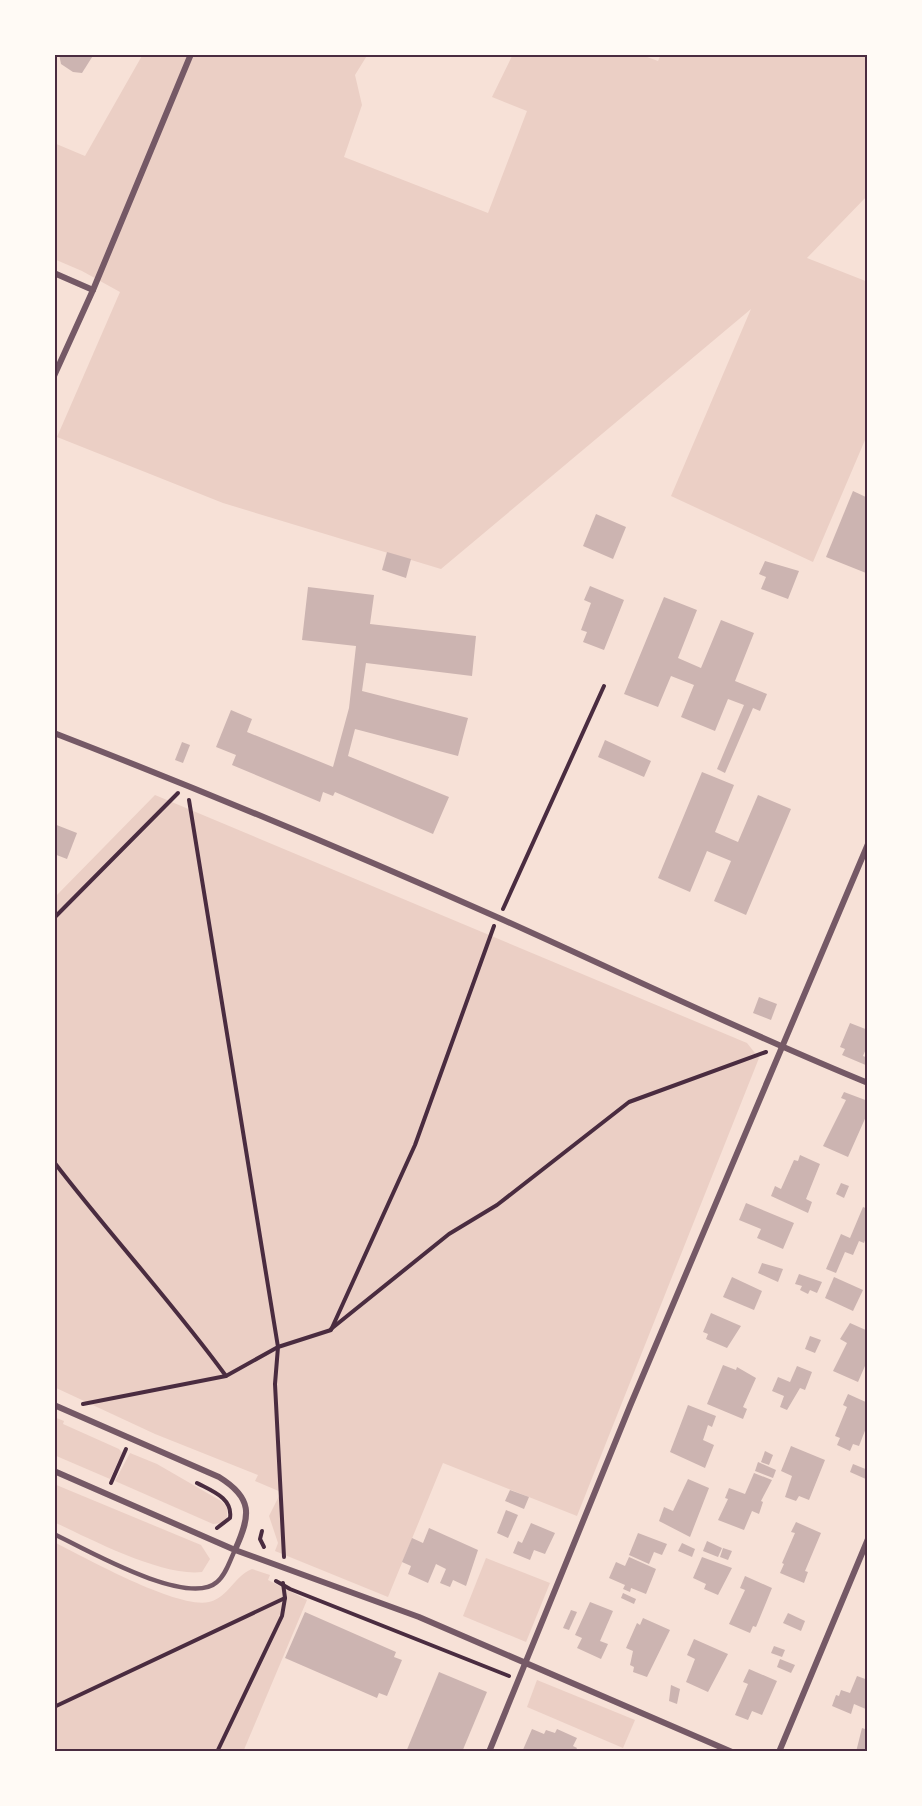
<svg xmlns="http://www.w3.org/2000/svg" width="922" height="1806" viewBox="0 0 922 1806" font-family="'Sofia Sans Condensed',sans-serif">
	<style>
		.green { fill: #ebcfc5 }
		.building { fill: #ccb4b1 }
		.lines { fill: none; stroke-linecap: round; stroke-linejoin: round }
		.path { stroke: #4a2c40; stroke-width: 4 }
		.service { stroke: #755966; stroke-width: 4.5 }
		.minor { stroke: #755966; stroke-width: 6 }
		.neatline { fill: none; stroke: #4a2c40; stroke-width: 2 }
	</style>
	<rect width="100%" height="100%" fill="#f7e1d7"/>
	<g class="green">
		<polygon points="143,54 368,54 355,75 362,105 344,157 488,213 527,111 492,97 513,54 639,54 658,61 661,54 868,54 868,195 807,258 868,282 868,433 813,562 671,496 751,309 441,569 223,503 57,437 120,292 82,271 54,259 54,143 85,156"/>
		<polygon points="155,795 747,1043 759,1058 577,1516 443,1463 388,1597 275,1551 278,1543 269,1516 281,1492 255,1481 258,1475 155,1434 54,1387 54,898"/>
		<polygon points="54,1417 64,1421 63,1424 119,1449 122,1453 110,1479 54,1455"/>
		<polygon points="130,1453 157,1464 221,1501 227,1507 227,1519 223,1523 213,1524 115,1481"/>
		<path d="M 54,1484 L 201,1545 L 210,1559 L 202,1572 C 163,1577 90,1539 54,1522 Z"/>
		<path d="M 54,1542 C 86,1558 177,1609 209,1602 C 229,1597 234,1576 252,1569 L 270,1575 L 268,1580 L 307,1600 L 243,1752 L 54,1752 Z"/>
		<polygon points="486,1558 550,1583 526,1642 463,1616"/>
		<polygon points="537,1680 635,1720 623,1748 527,1707"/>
	</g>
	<g class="building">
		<polygon points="59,54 94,54 82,73 73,72 61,64"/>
		<polygon points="853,491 868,498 866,573 826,557"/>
		<polygon points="596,514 626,527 613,559 583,546"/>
		<polygon points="387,552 411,559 406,578 382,570"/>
		<polygon points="765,561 799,571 788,599 761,589 766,577 759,574"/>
		<polygon points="590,586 624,600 604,650 583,642 587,632 581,630 591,603 584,600"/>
		<polygon points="308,587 374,595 370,624 476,636 472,676 366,663 362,691 468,718 458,756 355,729 348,756 449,797 433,834 335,792 333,796 323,792 320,802 232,765 236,755 216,747 231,710 252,719 247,732 333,767 349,708 356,646 302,640"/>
		<polygon points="664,597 697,610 678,658 701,668 721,620 754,633 735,681 767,694 760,711 753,708 725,773 717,769 744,705 728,699 715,731 681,717 694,685 671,676 658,707 624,694"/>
		<polygon points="605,740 651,761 644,777 598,757"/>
		<polygon points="182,742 190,745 183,763 175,760"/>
		<polygon points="702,772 734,785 715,832 738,842 758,795 791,809 746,915 714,901 731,861 707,851 690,892 658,878"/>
		<polygon points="54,824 77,833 67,859 54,854"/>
		<polygon points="759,997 777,1004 771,1020 753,1013"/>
		<polygon points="850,1023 868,1030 868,1044 863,1056 868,1058 868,1066 842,1055 845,1049 840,1047"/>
		<polygon points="844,1092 868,1101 868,1112 848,1157 823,1146 846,1100 841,1098"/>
		<polygon points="800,1155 820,1164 806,1199 812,1202 808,1213 771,1196 775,1186 781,1189 794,1160 798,1161"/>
		<polygon points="841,1183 849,1186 844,1198 836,1194"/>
		<polygon points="746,1203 794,1223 783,1249 757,1238 761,1229 739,1220"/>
		<polygon points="863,1207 868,1209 868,1232 864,1243 859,1241 853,1255 845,1252 836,1273 826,1269 841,1234 850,1238"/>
		<polygon points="762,1263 783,1269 778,1282 758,1273"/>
		<polygon points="799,1274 822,1282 817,1293 810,1290 808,1294 800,1290 802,1286 795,1284"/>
		<polygon points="732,1277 762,1291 754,1310 723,1297"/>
		<polygon points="834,1277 863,1290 853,1311 825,1298"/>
		<polygon points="711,1313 741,1326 727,1348 706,1339 708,1334 703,1332"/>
		<polygon points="850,1323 868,1331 868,1359 858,1382 833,1371 847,1343 840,1339"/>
		<polygon points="810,1336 821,1340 815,1353 805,1349"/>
		<polygon points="723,1365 736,1370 737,1367 756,1378 743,1407 747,1409 743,1419 707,1404"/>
		<polygon points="797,1366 812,1372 805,1390 800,1388 787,1410 780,1407 784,1396 772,1391 778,1377 790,1382"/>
		<polygon points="848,1394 868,1403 868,1423 859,1446 853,1444 850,1451 837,1445 840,1438 835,1436 847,1407 843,1405"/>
		<polygon points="688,1405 716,1416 712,1427 708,1425 703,1440 714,1445 705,1468 670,1452"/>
		<polygon points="791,1446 825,1460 809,1500 799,1496 796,1501 785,1497 792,1476 781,1471"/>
		<polygon points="765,1451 773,1455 769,1465 761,1462"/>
		<polygon points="758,1462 776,1470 773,1478 755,1471"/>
		<polygon points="853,1464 868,1470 868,1480 850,1472"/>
		<polygon points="754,1473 772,1480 761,1501 763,1502 759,1514 752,1511 744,1530 718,1520 728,1499 725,1498 729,1488 745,1494"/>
		<polygon points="688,1479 709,1488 690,1537 659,1521 664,1507 673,1511"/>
		<polygon points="510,1490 529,1497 524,1509 505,1501"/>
		<polygon points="506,1510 518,1515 508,1538 497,1533"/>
		<polygon points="796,1522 821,1533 805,1571 808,1572 804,1583 780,1573 784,1564 782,1563 795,1533 791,1532"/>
		<polygon points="531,1523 555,1533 545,1554 534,1550 530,1560 513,1553 518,1541 522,1543"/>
		<polygon points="429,1528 478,1550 466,1586 453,1580 450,1587 440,1583 446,1569 436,1564 428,1583 408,1574 411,1566 402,1562 412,1538 423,1543"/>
		<polygon points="638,1533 667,1544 662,1555 654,1552 649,1564 629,1555"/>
		<polygon points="707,1541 722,1548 718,1557 703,1551"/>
		<polygon points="682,1543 695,1549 692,1557 678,1551"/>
		<polygon points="723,1548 732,1551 728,1560 720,1557"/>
		<polygon points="629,1557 656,1569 646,1594 631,1588 630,1592 623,1589 625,1585 609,1578 616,1562 625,1566"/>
		<polygon points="702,1557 732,1568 718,1595 704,1589 706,1584 693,1578"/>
		<polygon points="745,1576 772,1588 756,1627 753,1626 750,1633 729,1624 745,1590 740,1588"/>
		<polygon points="623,1593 636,1599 634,1604 621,1598"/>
		<polygon points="590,1602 613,1611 600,1641 608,1644 601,1659 577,1648 582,1638 575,1635"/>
		<polygon points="571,1610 577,1612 569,1630 563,1628"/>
		<polygon points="305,1612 396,1652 394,1657 402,1660 387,1696 379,1693 377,1698 285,1658"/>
		<polygon points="788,1613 805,1621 801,1631 783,1623"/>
		<polygon points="643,1618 670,1630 647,1677 633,1672 634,1667 630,1665 633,1651 626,1648 637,1623 640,1625"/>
		<polygon points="694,1639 728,1654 708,1692 686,1682 695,1659 687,1655"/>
		<polygon points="774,1646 785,1650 782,1657 771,1653"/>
		<polygon points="780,1659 795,1665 791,1673 777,1667"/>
		<polygon points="749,1669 777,1681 762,1715 752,1711 748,1720 735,1715 748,1684 743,1682"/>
		<polygon points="439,1672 487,1692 462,1752 406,1752"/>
		<polygon points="857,1676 868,1680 868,1710 854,1704 851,1714 832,1706 836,1695 839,1696 841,1690 850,1693"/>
		<polygon points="671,1685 680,1689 677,1704 669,1701"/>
		<polygon points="862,1728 868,1730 868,1752 856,1752"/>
		<polygon points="532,1729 544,1734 546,1730 555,1733 557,1729 577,1738 573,1746 577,1748 575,1752 522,1752"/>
	</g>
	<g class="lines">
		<g class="path">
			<polyline points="503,909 604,686"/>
			<polyline points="54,918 178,793"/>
			<path d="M 54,1162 C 110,1235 172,1302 226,1376"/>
			<polyline points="331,1329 449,1234 497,1205 629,1102 766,1052"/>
			<polyline points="83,1404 226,1376 278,1347 189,800"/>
			<polyline points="111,1483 126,1449"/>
			<path d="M 197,1483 C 212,1491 233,1498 230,1518 L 217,1528"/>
			<polyline points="262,1531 260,1539 264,1547"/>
			<polyline points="284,1557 275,1384 278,1347 331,1330 415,1145 494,926"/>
			<polyline points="276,1581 290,1589 509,1676"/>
			<polyline points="54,1707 285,1598"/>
			<polyline points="217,1752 282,1616 285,1598 283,1583"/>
		</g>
		<path class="service" d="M 54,1534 C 85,1549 188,1608 217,1582 C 226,1575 230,1560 235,1550"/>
		<g class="minor">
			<polyline points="54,273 93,290"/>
			<polyline points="54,376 93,290 191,54"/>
			<path d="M 54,733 C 204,791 352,853 499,918 C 622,973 743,1032 868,1083"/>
			<path d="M 54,1405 L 219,1477 C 253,1498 251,1515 235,1550"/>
			<polyline points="54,1471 235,1550 419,1617 732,1752"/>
			<polyline points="489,1752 630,1406 868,844"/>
			<polyline points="779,1752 868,1539"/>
		</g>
	</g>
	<rect width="922" height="1806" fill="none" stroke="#fffaf5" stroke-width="111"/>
	<rect x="56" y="56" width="810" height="1694" class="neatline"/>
</svg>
